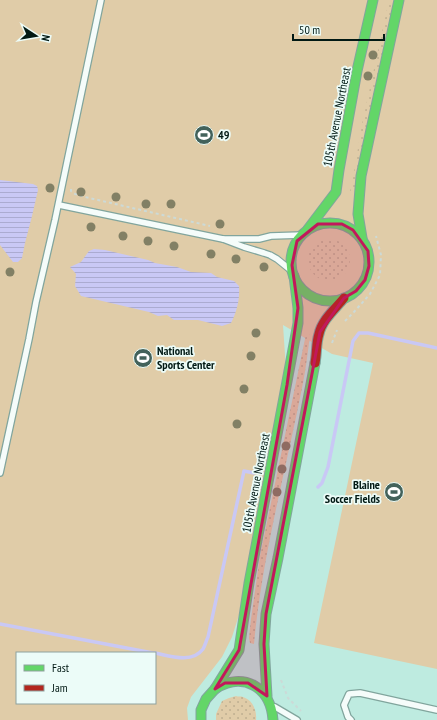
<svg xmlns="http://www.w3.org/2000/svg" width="437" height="720" viewBox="0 0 437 720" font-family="'PT Sans Narrow',sans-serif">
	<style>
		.green { fill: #e0cca8; fill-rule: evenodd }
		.garden { fill: url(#garden-dots) }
		.water { fill: url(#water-rules) }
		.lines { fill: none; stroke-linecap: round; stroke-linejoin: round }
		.stream { stroke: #c9c8f5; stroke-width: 3.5 }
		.lane-casing { stroke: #81a59d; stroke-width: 8 }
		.fast-casing { stroke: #81a59d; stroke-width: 11 }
		.jam-casing { stroke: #81a59d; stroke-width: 11 }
		.path { stroke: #ccdad7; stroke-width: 2; stroke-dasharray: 3 3; stroke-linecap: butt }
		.lane { stroke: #f5fcfa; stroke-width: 5.5 }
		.fast { stroke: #63d668; stroke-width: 9 }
		.jam { stroke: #b3261e; stroke-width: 9 }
		.tree { fill: #828065 }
		.marked { fill: #c2185b; fill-opacity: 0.2; stroke: #c2185b; stroke-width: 3; stroke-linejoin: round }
		.labels { text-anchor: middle; stroke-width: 3.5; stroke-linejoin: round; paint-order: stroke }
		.street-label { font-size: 12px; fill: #011914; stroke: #ecfcf8 }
		.poi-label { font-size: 12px; font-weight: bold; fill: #011914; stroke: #ecfcf8; text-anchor: start }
	</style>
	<defs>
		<pattern id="garden-dots" width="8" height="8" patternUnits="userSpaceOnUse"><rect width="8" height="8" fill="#e0cca8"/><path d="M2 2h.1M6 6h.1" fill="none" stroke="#beaf90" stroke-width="1.8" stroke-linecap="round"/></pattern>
		<pattern id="water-rules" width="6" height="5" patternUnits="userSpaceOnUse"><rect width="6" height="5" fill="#c9c8f5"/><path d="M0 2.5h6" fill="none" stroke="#ababd1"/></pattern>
	</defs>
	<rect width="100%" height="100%" fill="#beebe0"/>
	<path class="green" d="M 0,0 L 437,0 L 437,669 L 314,643 L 373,363 L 332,354 L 283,325 L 287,385 L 249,583 L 232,637 L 222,657 L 191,697 L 187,708 L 188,720 L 0,720 ZM 17,653 L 155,653 L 155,703 L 17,703 Z"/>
	<g class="garden">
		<polygon points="389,0 397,0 354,193 350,192 354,172 362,124"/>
		<circle cx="329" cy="260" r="21"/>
		<path d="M 306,334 L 310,335 C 308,351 306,367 303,383 C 286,470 262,556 254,644 L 250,643 L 249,638 L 251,619 L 260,556 Z"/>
		<path d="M 236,696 C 238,697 241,696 243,697 C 253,700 257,711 256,720 L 216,720 L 216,714 L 222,701 L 229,698 Z"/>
	</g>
	<g class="water">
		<polygon points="0,180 33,184 37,186 38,190 32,216 25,243 22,258 18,262 13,262 0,245"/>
		<path d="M 94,249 L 105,250 L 148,260 L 155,263 L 177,267 L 191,272 L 211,273 L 217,277 L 234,281 L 239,286 C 240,299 237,311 231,323 L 222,326 L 198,320 L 174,320 L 167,315 L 158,316 L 149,312 L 81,296 L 75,286 L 76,274 L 70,267 L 81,262 L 89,251 Z"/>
	</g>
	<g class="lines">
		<g class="stream">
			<polyline points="318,487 322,483 328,467 353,341 359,333 368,333 437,348"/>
			<polyline points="0,624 153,653"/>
			<path d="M 155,653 C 170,656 192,664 203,649 C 205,646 206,641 208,637 L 244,471 L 254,473"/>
		</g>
		<g class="lane-casing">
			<g id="lane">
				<polyline points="59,205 223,239"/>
				<polyline points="293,272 277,259 270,255 264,253 244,247 223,239 259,239 271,236 302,235"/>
				<polyline points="0,473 29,339 36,302 55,220 67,162 101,0"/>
				<polyline points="275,707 297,720"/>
				<polyline points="351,720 348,717 344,705 349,694 360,693 437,710"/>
			</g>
		</g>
		<g class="fast-casing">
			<g id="fast">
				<circle cx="330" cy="262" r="39"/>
				<polyline points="308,229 336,192 339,170 357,71 373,0"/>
				<polyline points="362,238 358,214 361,176 399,0"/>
				<path d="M 215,689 C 243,671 271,687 273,720"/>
				<polyline points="267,696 264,644 266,614 278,558 315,363"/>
				<polyline points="201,720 201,710 206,699 215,689 239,650 249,583 298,323 298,308 294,276"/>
			</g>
		</g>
		<g class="jam-casing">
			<path id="jam" d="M 315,363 C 317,353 316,343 319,334 C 322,320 335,309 344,298"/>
		</g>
		<g class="path">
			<polyline points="71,189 71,191 75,194 85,197 210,226"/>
			<polyline points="345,321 353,313 370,294 380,275 381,255 376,236"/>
			<polyline points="332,343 337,330"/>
			<polyline points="281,680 288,698 301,711"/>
		</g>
		<use href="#lane" class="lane"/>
		<use href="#fast" class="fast"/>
		<use href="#jam" class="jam"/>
	</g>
	<g class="tree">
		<circle cx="373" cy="55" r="4.5"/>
		<circle cx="368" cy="76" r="4.5"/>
		<circle cx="50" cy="188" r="4.5"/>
		<circle cx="81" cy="192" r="4.5"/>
		<circle cx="116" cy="197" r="4.5"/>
		<circle cx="146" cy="204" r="4.5"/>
		<circle cx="171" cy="204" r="4.5"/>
		<circle cx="220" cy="224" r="4.5"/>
		<circle cx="91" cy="227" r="4.5"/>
		<circle cx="123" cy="236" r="4.5"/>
		<circle cx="148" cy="241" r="4.5"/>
		<circle cx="174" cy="246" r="4.5"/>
		<circle cx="211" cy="254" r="4.5"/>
		<circle cx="236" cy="259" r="4.5"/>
		<circle cx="264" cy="267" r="4.5"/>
		<circle cx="10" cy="272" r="4.5"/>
		<circle cx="256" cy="333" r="4.5"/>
		<circle cx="251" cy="356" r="4.5"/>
		<circle cx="244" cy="389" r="4.5"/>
		<circle cx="237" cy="424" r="4.5"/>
		<circle cx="286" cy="446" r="4.5"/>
		<circle cx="282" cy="469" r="4.5"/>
		<circle cx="277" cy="492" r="4.5"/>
	</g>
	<path class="marked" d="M 318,224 L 342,224 L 353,230 L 368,251 L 369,266 L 365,280 L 356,291 L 344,298 L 320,332 L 266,614 L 264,644 L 267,696 L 248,683 L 225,683 L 215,689 L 239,650 L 287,385 L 298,308 L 292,265 L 297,241 Z"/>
	<defs>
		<g id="stadium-disc" transform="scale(1)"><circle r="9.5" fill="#43625b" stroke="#ecfcf8"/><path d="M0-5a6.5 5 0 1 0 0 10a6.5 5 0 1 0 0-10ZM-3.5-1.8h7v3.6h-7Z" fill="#fff"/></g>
	</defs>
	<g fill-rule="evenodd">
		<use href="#stadium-disc" x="204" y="135"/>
		<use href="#stadium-disc" x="143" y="358"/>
		<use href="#stadium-disc" x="394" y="492"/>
	</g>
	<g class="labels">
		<g class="street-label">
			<text transform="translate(337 117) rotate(-79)" y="4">105th Avenue Northeast</text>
			<text transform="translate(256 483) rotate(-79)" y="4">105th Avenue Northeast</text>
		</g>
		<g class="poi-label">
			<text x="218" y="139">49</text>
			<text x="157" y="355">National<tspan x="157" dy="14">Sports Center</tspan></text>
			<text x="380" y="489" text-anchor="end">Blaine<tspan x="380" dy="14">Soccer Fields</tspan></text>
		</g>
	</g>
	<rect x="16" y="652" width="140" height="52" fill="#ecfcf8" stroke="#8ea19d"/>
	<rect x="24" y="665" width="20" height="6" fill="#63d668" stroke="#8ea19d"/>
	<text x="52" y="672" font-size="12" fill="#011914">Fast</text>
	<rect x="24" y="685" width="20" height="6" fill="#b3261e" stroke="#8ea19d"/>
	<text x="52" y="692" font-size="12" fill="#011914">Jam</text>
	<g transform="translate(36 36) rotate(102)" stroke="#ecfcf8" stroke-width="3" paint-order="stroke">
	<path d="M0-3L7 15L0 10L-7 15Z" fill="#011914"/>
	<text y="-6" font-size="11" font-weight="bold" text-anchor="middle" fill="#011914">N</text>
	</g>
	<path d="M293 34v6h91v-6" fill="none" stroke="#011914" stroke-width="2"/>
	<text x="299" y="34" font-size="12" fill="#011914" stroke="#ecfcf8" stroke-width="3" paint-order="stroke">50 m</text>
</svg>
